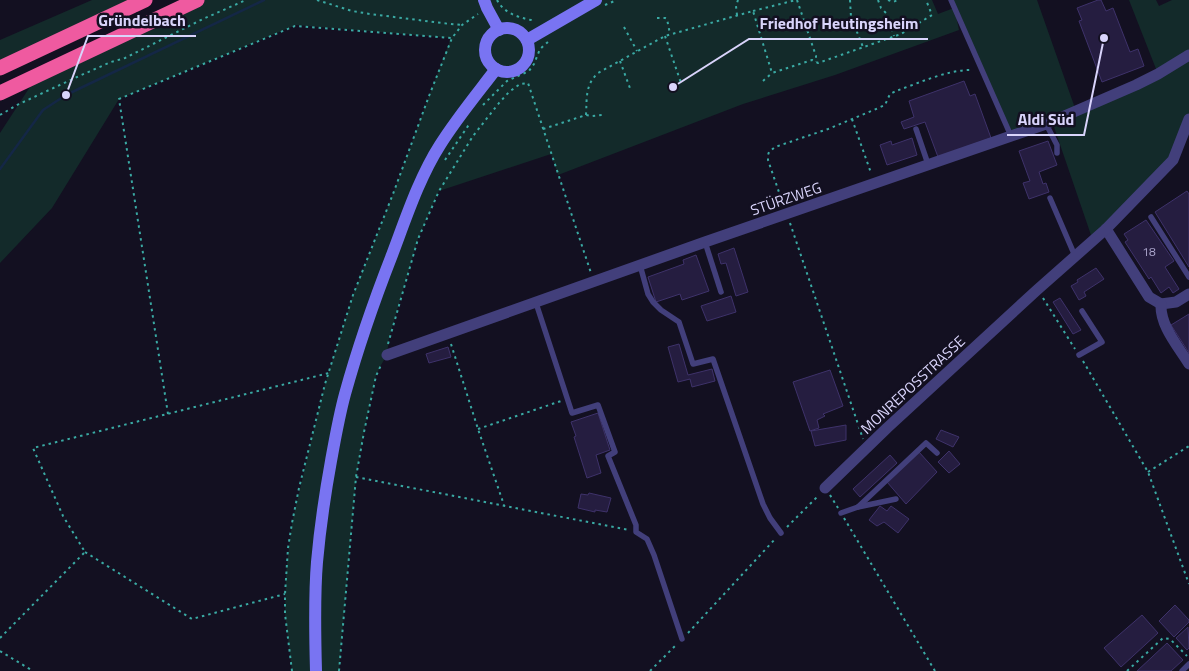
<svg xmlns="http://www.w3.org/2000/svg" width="1189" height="671" viewBox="0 0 1189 671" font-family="'Titillium Web',sans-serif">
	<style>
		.green { fill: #132a2a }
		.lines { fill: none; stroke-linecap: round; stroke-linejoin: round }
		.stream { stroke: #142746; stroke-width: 2.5 }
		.building { fill: #251d40; stroke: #3e326a }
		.path { stroke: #3aa9a3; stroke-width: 2; stroke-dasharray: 2.5 4; stroke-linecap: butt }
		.service { stroke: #423f7b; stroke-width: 5.5 }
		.minor { stroke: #423f7b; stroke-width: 11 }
		.secondary { stroke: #7974f2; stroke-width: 12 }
		.motorway { stroke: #ef5aa0; stroke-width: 15 }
		.labels { text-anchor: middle; stroke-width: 5; stroke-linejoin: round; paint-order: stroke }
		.number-label { font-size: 12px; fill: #aca6cc }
		.street-label { font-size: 15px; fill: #d9d4fb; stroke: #131021 }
		.leader { fill: none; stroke: #d9d4fb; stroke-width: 2 }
		.callout-dot { fill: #d9d4fb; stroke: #131021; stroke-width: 2 }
		.callout-label { font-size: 16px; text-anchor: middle; font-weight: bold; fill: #d9d4fb; stroke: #131021; stroke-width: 5; stroke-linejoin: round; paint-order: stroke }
	</style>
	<rect width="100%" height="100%" fill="#131021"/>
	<g class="green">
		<polygon points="92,0 145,0 0,68 0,40"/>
		<polygon points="197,0 932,0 938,14 954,8 951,0 1037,0 1076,111 1158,74 1129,0 1156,0 1159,6 1172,0 1189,0 1189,119 1173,160 1093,241 1052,121 1011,136 955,11 959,30 835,75 743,104 558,175 551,154 439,191 418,239 389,338 387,355 381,365 376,376 364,432 356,477 339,671 292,671 285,614 286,573 292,523 312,438 325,384 353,295 393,194 429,96 451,38 296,25 119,99 52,208 0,263 0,133 37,76"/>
	</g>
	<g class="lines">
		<polyline class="stream" points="0,169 43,110 66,95 264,0"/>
	</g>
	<g class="building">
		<polygon points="1098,0 1101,0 1106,11 1113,8 1130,52 1138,49 1144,66 1102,82 1079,21 1082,20 1077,8"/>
		<polygon points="964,81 970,96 975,94 991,138 938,157 925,122 904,129 901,122 914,117 909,101"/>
		<polygon points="912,138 917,155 887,165 880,145 891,141 892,145"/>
		<polygon points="1048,141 1057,165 1039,172 1043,184 1046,183 1049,192 1029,199 1023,183 1030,181 1019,151"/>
		<polygon points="1187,191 1189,194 1189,267 1155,212"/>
		<polygon points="1146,220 1174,261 1165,267 1179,289 1173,293 1169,287 1161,293 1151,277 1149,279 1125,242 1128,240 1124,234"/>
		<polygon points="734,248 748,292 736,296 726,263 721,264 718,254"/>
		<polygon points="696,255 709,291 682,300 680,294 656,302 648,277 684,264 683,260"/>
		<polygon points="1096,268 1104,279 1084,292 1086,296 1079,300 1071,286 1078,282 1077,280"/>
		<polygon points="731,296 736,312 707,321 701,306"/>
		<polygon points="1060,298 1081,330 1073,334 1053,302"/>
		<polygon points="1189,314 1189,353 1171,325"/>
		<polygon points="679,344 688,375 712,369 715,381 692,387 690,379 678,382 668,347"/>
		<polygon points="448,347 451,357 429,363 426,354"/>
		<polygon points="830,370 843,406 823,414 825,416 817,420 819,428 810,431 793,382"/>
		<polygon points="598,413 610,450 596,455 601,473 587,478 574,437 576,436 571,422"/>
		<polygon points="846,425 846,440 815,446 811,431"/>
		<polygon points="941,430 959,437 953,447 936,439"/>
		<polygon points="949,451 960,464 949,473 938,462"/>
		<polygon points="919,452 937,472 906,504 887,482"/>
		<polygon points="890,455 897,463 860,497 853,489"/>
		<polygon points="589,493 611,498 607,512 595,510 595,512 578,508 581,494 588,495"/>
		<polygon points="880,506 887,511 891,506 909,519 898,533 884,522 877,526 869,520"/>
		<polygon points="1175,605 1189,620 1189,622 1174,637 1159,621"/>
		<polygon points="1142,615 1158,633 1121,667 1104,648"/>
		<polygon points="1188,627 1189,648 1187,650 1176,638"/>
		<polygon points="1167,643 1183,660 1171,671 1137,671"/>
	</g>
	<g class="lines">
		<g class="path">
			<polyline points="317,0 352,11 370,14 450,24 462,25"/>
			<path d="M 497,0 C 504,13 517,17 531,20 L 533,24"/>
			<polyline points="797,0 816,56 816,62"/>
			<polyline points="850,0 851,17 863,47"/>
			<polyline points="878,0 881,8 886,13 894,36"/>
			<polyline points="888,0 893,2 898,0"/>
			<polyline points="605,5 617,0"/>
			<polyline points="753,11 796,0"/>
			<polyline points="737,15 736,6 738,0"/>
			<polyline points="657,18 665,18 667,19 670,34"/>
			<polyline points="624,27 637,51"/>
			<polyline points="665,36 681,83"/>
			<polyline points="620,61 631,91"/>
			<polyline points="763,81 772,73"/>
			<polyline points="483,105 507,81 529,71 534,64 540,49 549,41"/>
			<polyline points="0,115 19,104 77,77 111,62 125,58 203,19 246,0"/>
			<path d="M 586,115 C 587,98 585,85 598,73 L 665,36 L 753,11 L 772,73 L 812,60 L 818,63 L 901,34 L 932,15 L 926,0"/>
			<polyline points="852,119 871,173"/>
			<polyline points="543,129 586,115 592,116 602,115"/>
			<polyline points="445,160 470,123"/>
			<path d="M 783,204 L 768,160 L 768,155 L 769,152 L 775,147 L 828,129 L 876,109 L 885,105 L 890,94 L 896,91 C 919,83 949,69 973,70"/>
			<polyline points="790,223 863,439"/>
			<polyline points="1043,298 1075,349"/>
			<polyline points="388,344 418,239 439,191 473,136 499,103 509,92 520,84 528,83 591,273"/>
			<polyline points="451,344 478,429 504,505"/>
			<polyline points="1083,361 1148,472 1189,584"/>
			<polyline points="168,414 119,99 295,26 452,38"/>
			<polyline points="478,429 561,401"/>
			<polyline points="1148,472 1189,446"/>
			<polyline points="356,477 629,530"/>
			<polyline points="830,495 838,508"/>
			<polyline points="844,518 935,671"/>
			<polyline points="787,527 819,495"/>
			<polyline points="85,552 192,619 285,594"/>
			<polyline points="688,633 776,538"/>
			<polyline points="0,638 85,552 63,516 33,448 329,373"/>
			<polyline points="0,651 33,671"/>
			<polyline points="292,671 285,614 285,594 288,548 292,523 299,488 325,384 353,295 393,194 429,96 452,38 462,25 478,14"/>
			<polyline points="339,671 356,477 364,432 376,376 382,363"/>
			<polyline points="650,671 677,644"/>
			<polyline points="1127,671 1163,638 1170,639 1187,656"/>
		</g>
		<g class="service">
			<polyline points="951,0 1011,136"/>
			<polyline points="1046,124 1057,145 1057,153"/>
			<polyline points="916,129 928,164"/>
			<polyline points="1050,198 1075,256"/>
			<polyline points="1151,217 1189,277"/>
			<polyline points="705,242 721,292"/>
			<polyline points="640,265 648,294 653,302 661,310 679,322 693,364 713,359 763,504 770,518 781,533"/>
			<polyline points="536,303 572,413 598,405 615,452 608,456 636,525 636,532 647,539 654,555 682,639"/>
			<polyline points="1079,355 1102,342 1082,311"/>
			<polyline points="858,507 896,499"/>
			<polyline points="841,513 858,507 926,443 937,453"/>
			<polyline points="1182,671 1189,664"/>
		</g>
		<g class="minor">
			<polyline points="1106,229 1149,297 1161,304 1176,302 1189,294"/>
			<path d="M 1161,304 C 1160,326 1178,346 1189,364"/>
			<polyline points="387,355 705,242 1046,124 1136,85 1158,74 1189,55"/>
			<polyline points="825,488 887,428 1037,290 1106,229 1173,160 1189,119"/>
		</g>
		<g class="secondary">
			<polyline points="484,0 487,8 499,30"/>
			<circle cx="507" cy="50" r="22"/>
			<polyline points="527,40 596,0"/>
			<path d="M 316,671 C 315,635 314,598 317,562 C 320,528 325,494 331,461 C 335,439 339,416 345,394 C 358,347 374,301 392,255 C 406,218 419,178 440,145 C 457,118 477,94 496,69"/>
		</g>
		<g class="motorway">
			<polyline points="0,68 145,0"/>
			<polyline points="0,93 197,0"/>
		</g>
	</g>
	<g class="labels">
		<g class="number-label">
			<text x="1149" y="256">18</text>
		</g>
		<g class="street-label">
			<text transform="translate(786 199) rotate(-19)" y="5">STÜRZWEG</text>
			<text transform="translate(913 385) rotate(-43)" y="5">MONREPOSSTRASSE</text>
		</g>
	</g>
	<path class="leader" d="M66 95L88 36H196M673 87L749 39H928M1104 38L1084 135H1007"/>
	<g class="callout-dot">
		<circle cx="66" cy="95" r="5"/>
		<circle cx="673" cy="87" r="5"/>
		<circle cx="1104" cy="38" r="5"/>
	</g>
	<g class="callout-label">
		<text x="142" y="26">Gründelbach</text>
		<text x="839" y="29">Friedhof Heutingsheim</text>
		<text x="1046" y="125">Aldi Süd</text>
	</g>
</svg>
